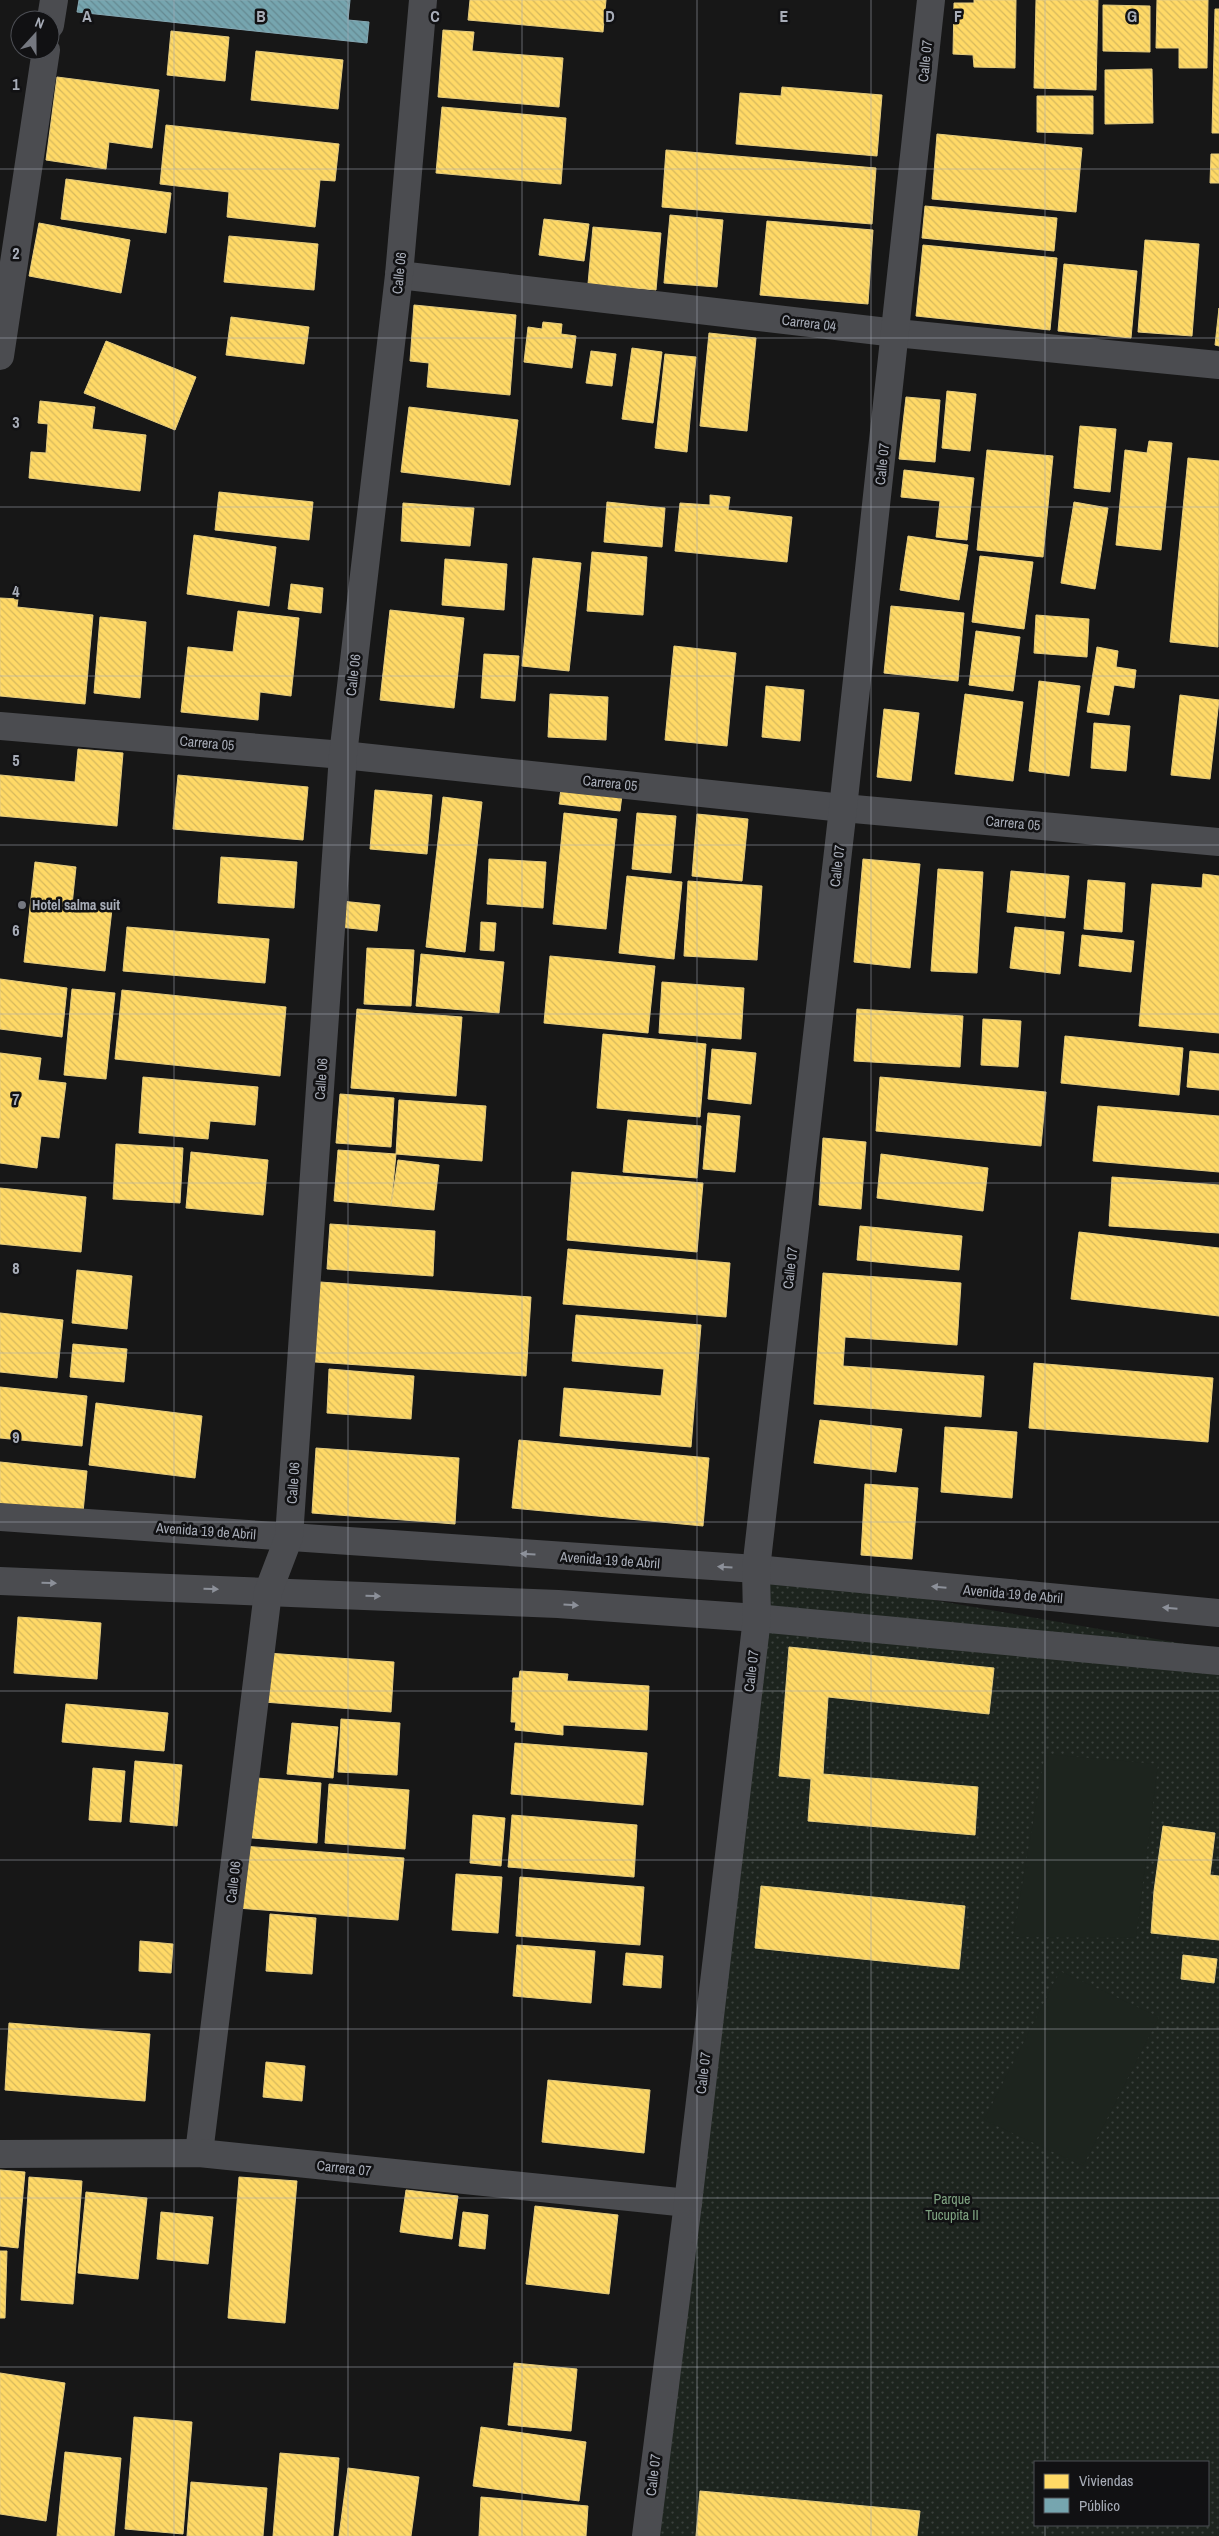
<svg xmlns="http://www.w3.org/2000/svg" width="1219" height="2536" viewBox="0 0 1219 2536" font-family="'Archivo Narrow',sans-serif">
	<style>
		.grass { fill: url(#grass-dots); fill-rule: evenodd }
		.garden { fill: #1d241e }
		.homes { fill: url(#homes-back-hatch); stroke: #e5cc7f }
		.public { fill: url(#public-back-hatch); stroke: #85a7b2 }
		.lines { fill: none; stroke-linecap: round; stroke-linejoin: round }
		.minor { stroke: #4b4c50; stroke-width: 28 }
		.oneway { fill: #8c9099 }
		.grid { fill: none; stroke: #a8adb8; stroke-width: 1; stroke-opacity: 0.55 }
		.poi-dot { fill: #757880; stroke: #111113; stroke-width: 2 }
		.labels { text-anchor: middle; stroke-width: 5; stroke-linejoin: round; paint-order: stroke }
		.street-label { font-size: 14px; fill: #a8adb8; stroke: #111113 }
		.poi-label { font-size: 14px; font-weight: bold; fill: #a8adb8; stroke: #111113; text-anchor: start }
		.park-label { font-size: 14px; fill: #7fa381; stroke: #111113 }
		.grid-label { font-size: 16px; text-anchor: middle; font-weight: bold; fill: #a8adb8; stroke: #111113; stroke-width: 5; stroke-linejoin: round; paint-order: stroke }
	</style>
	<defs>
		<pattern id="grass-dots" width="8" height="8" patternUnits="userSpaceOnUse" patternTransform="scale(1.25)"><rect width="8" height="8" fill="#1d241e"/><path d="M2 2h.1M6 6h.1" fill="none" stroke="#3b413d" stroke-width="1.8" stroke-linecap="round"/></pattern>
		<pattern id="homes-back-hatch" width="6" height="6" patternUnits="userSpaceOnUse" patternTransform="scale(1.25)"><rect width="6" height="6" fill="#ffd966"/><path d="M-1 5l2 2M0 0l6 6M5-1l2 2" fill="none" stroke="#d6b85d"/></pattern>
		<pattern id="public-back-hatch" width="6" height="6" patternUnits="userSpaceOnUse" patternTransform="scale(1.25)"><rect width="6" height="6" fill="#76a5af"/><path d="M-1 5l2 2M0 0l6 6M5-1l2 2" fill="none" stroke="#658991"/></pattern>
	</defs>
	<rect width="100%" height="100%" fill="#171717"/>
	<path class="grass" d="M 756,1569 L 1219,1650 L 1219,2536 L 648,2536 ZM 1035,2462 L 1208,2462 L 1208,2525 L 1035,2525 Z"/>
	<g class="garden">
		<polygon points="1045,1754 1158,1764 1136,1938 1013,1937"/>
		<polygon points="1060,1971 1159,2017 1083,2166 984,2120"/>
	</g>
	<g class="homes">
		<polygon points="470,0 606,0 603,32 468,20"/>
		<polygon points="974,0 1016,0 1015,68 974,67 973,55 953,54 954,3 974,3"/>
		<polygon points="1036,0 1098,0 1096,90 1034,88"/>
		<polygon points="1157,0 1208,0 1207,68 1179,68 1179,48 1156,48"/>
		<polygon points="1103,5 1150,6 1150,52 1103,51"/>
		<polygon points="1215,9 1219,9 1219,133 1212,133"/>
		<polygon points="443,30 474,32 472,51 563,58 559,107 438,97"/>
		<polygon points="171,31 229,37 225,81 167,75"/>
		<polygon points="256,51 343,60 338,109 251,100"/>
		<polygon points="1152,69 1153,123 1105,124 1105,70"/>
		<polygon points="57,77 159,90 152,148 109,142 106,169 46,160"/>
		<polygon points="782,87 882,95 877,156 736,144 740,93 781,96"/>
		<polygon points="1037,96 1093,96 1093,134 1037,132"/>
		<polygon points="442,107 566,118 561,184 436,173"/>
		<polygon points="166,125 339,144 335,181 320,180 315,227 227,217 229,192 160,184"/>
		<polygon points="937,134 1082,148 1076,212 932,199"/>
		<polygon points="666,150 876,168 872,224 662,207"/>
		<polygon points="1211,154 1219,154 1219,183 1210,183"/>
		<polygon points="66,179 171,193 166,233 61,219"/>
		<polygon points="925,206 1057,218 1054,251 922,238"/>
		<polygon points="670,215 723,220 717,287 664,283"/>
		<polygon points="544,219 589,224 584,261 539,255"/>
		<polygon points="767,221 873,230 868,304 760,295"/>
		<polygon points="39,223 130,240 121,293 29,276"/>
		<polygon points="593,227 661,233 656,290 588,284"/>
		<polygon points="229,236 318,244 314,290 224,282"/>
		<polygon points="1145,240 1199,244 1192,336 1138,332"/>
		<polygon points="923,245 1057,258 1050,330 916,316"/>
		<polygon points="1064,264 1137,271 1131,338 1058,331"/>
		<polygon points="414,305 516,315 510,395 427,387 429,363 410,361"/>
		<polygon points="1219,308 1219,346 1215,345"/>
		<polygon points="231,317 309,327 304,364 226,355"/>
		<polygon points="543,322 562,324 561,334 576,336 572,368 524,362 528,327 542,329"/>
		<polygon points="709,333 756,338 747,431 700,426"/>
		<polygon points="106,341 196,377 175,430 84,393"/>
		<polygon points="632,348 662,352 653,423 622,419"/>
		<polygon points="591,351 616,354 612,386 586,383"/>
		<polygon points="665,354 696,357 687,452 655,448"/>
		<polygon points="947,391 976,394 970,451 942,448"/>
		<polygon points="906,397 940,400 935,462 899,459"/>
		<polygon points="40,401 95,407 92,429 146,435 140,491 29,478 31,452 46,453 48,424 38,423"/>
		<polygon points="409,407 518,420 510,485 401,472"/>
		<polygon points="1080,426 1116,429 1110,492 1074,488"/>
		<polygon points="1149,441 1172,443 1161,550 1116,545 1125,450 1147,453"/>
		<polygon points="987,450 1053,456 1043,557 977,550"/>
		<polygon points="1188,458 1219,461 1218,647 1170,642"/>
		<polygon points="904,470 974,478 967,540 936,537 940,501 901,497"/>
		<polygon points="219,492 313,502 309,540 215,530"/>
		<polygon points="710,495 730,497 728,510 792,517 787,562 675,551 680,503 710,505"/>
		<polygon points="607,502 665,508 662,547 604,542"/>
		<polygon points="1074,502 1108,508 1095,589 1061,583"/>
		<polygon points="403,503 474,508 470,546 401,541"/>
		<polygon points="194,535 276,547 269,606 187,594"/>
		<polygon points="908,536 968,545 959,600 900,590"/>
		<polygon points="592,552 647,557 643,615 587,611"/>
		<polygon points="980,556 1033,562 1024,629 972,622"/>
		<polygon points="533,558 581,563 569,671 522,666"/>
		<polygon points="445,559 507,564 504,610 442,605"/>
		<polygon points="291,584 323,588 321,613 288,609"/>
		<polygon points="0,598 18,599 17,607 93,615 85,704 0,696"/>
		<polygon points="891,606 964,613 958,681 884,673"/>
		<polygon points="390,610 464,618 454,708 380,700"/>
		<polygon points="238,611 299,618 291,696 260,692 258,720 181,712 188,647 233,652"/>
		<polygon points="1036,615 1089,619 1087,657 1034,653"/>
		<polygon points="100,617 146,622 140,698 94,693"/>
		<polygon points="976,631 1020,637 1013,691 969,685"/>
		<polygon points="674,646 736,653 727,746 665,740"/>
		<polygon points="1097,647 1118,651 1116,667 1136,670 1134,688 1114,685 1109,715 1087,712"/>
		<polygon points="484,654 519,656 515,701 481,698"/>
		<polygon points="1039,681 1080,686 1069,776 1029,771"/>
		<polygon points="766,686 804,690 800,741 762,737"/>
		<polygon points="550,694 608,697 606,740 548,737"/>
		<polygon points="965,694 1023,702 1013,781 955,774"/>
		<polygon points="1180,695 1219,700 1210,779 1171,775"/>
		<polygon points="884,709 919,713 911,781 877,777"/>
		<polygon points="1094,723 1130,726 1126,771 1091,768"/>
		<polygon points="78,749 123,753 117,826 0,816 0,775 75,782"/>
		<polygon points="178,775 308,787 303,840 173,829"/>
		<polygon points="562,781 623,787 620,811 559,804"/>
		<polygon points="375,790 432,795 427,854 370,849"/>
		<polygon points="443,797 482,802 465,952 426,947"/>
		<polygon points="564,813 617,819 606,929 553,924"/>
		<polygon points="637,813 676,816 671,873 632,869"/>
		<polygon points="697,814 748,819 742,881 692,876"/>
		<polygon points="221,857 297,862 294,908 218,903"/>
		<polygon points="489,859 546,862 543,908 487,904"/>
		<polygon points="863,859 920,864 910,968 854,962"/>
		<polygon points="35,862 76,867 72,905 112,909 105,971 24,962"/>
		<polygon points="938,869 983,872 977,973 931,971"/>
		<polygon points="1011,871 1069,876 1065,918 1007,912"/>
		<polygon points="1203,874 1219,876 1219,1033 1139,1026 1152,884 1202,888"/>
		<polygon points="627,876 682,882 674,959 619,953"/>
		<polygon points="1088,880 1125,883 1122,932 1084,929"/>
		<polygon points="688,881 762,886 757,960 684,956"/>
		<polygon points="341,901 380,905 377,931 339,927"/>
		<polygon points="481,922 496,923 494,951 480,950"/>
		<polygon points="127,927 269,939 265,983 123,971"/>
		<polygon points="1015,927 1064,932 1060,974 1010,968"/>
		<polygon points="1082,935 1134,941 1131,972 1079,966"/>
		<polygon points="367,948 414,950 411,1006 364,1004"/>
		<polygon points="421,954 504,962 499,1013 416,1006"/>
		<polygon points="550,956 655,966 648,1033 544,1023"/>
		<polygon points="0,979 67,988 62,1037 0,1029"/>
		<polygon points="662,982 744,988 741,1039 659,1033"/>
		<polygon points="72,989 115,993 106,1079 64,1075"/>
		<polygon points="122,990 286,1007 280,1076 115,1059"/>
		<polygon points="357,1009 462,1017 456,1096 351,1088"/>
		<polygon points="857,1009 963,1016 960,1067 854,1061"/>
		<polygon points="983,1019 1021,1021 1018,1067 981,1065"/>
		<polygon points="603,1034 706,1044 700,1117 597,1108"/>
		<polygon points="1065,1036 1183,1048 1179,1095 1061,1083"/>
		<polygon points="712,1049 756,1053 751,1104 708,1099"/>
		<polygon points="1190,1051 1219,1054 1219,1090 1187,1087"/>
		<polygon points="0,1053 41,1058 38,1080 66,1083 59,1138 41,1136 37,1168 0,1163"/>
		<polygon points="143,1077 258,1087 255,1125 210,1121 208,1139 139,1133"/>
		<polygon points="880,1077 1046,1092 1041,1146 876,1131"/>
		<polygon points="340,1094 394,1098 391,1147 336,1143"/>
		<polygon points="399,1100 486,1106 482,1161 396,1154"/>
		<polygon points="1098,1106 1219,1116 1219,1172 1093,1161"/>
		<polygon points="708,1113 740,1116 735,1172 703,1169"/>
		<polygon points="628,1120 701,1126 697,1178 623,1172"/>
		<polygon points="823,1138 866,1142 861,1209 819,1205"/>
		<polygon points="116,1144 183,1148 180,1203 113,1199"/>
		<polygon points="338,1150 396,1154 391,1206 334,1201"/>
		<polygon points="191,1152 268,1160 263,1215 186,1208"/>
		<polygon points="881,1154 988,1168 983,1211 877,1198"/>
		<polygon points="398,1160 439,1165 434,1210 391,1206"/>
		<polygon points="572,1172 703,1183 697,1252 567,1240"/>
		<polygon points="1112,1177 1219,1185 1219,1233 1109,1226"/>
		<polygon points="0,1188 86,1197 81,1252 0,1244"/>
		<polygon points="330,1224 435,1231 433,1276 327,1269"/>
		<polygon points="860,1226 962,1236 959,1270 857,1260"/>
		<polygon points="1079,1232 1219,1248 1219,1316 1071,1299"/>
		<polygon points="568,1249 730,1263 726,1317 563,1304"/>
		<polygon points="77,1270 132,1276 127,1329 72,1323"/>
		<polygon points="823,1273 961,1283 957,1345 845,1337 843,1366 984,1376 981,1417 814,1404"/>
		<polygon points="320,1282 531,1297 526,1376 315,1362"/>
		<polygon points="0,1313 63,1320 57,1378 0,1372"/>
		<polygon points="576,1315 701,1325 691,1447 560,1436 564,1388 661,1396 664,1369 572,1361"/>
		<polygon points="73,1344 127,1349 124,1382 70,1377"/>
		<polygon points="1034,1363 1213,1378 1208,1442 1029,1428"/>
		<polygon points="329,1369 414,1376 411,1419 327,1413"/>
		<polygon points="0,1387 87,1396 82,1446 0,1438"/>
		<polygon points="96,1403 202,1416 195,1478 89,1465"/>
		<polygon points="820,1420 902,1429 896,1472 814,1463"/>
		<polygon points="945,1427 1017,1432 1012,1498 941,1492"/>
		<polygon points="519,1440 709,1458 703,1526 512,1508"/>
		<polygon points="316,1448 459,1458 455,1524 312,1513"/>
		<polygon points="0,1462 87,1471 81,1533 0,1525"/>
		<polygon points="865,1484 918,1488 912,1559 861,1555"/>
		<polygon points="18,1617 101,1623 97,1679 14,1673"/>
		<polygon points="789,1647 994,1668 989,1714 828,1697 823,1774 978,1787 975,1835 808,1821 811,1779 779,1776"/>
		<polygon points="267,1653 394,1662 391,1712 264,1702"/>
		<polygon points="520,1671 568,1674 567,1681 649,1686 647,1730 563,1725 563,1735 515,1730 516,1722 511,1722 513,1678 519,1678"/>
		<polygon points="66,1704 168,1713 164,1751 62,1742"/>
		<polygon points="341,1719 400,1723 397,1775 338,1772"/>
		<polygon points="292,1723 338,1727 333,1778 287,1774"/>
		<polygon points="515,1743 647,1753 643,1805 511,1794"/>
		<polygon points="135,1761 182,1765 177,1826 130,1822"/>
		<polygon points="93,1768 125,1771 121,1822 89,1820"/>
		<polygon points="244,1777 321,1783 317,1843 239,1837"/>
		<polygon points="329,1784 409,1790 405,1849 325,1843"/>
		<polygon points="473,1815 505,1818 501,1866 470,1863"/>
		<polygon points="512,1815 637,1825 634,1877 508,1867"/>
		<polygon points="1163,1826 1215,1833 1210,1875 1219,1876 1219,1940 1151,1933 1154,1891"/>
		<polygon points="242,1846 404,1858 398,1920 237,1908"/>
		<polygon points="456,1874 502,1877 498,1933 452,1930"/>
		<polygon points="520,1877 644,1887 640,1945 516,1936"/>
		<polygon points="761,1886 965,1906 959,1969 755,1948"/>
		<polygon points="270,1914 316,1918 312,1974 266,1971"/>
		<polygon points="140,1941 173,1944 171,1973 139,1971"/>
		<polygon points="517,1945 595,1951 591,2003 513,1996"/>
		<polygon points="626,1953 663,1956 661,1988 623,1985"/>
		<polygon points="1183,1955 1217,1959 1214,1983 1181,1979"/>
		<polygon points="9,2023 150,2034 145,2101 5,2090"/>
		<polygon points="266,2062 305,2066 302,2101 263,2097"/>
		<polygon points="548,2080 650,2090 644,2153 542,2142"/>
		<polygon points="0,2170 25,2172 18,2248 0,2246"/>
		<polygon points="29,2177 82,2181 73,2304 21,2300"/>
		<polygon points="239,2177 297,2181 285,2323 228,2318"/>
		<polygon points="406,2190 458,2196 452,2239 400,2232"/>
		<polygon points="86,2192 147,2198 138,2279 78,2273"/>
		<polygon points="535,2206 618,2215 609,2294 526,2284"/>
		<polygon points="161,2212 213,2217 208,2264 157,2259"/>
		<polygon points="463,2212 488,2215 485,2249 459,2246"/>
		<polygon points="0,2251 7,2251 5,2318 0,2318"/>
		<polygon points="514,2363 577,2369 571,2431 508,2425"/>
		<polygon points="0,2373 65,2383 46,2521 0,2514"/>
		<polygon points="134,2417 192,2422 183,2534 125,2529"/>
		<polygon points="481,2427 586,2442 579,2501 473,2486"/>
		<polygon points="65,2452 121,2458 114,2536 57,2536"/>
		<polygon points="280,2453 339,2458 333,2536 273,2536"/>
		<polygon points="348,2468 419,2477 411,2536 339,2536"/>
		<polygon points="191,2482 267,2488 263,2536 187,2536"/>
		<polygon points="700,2491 920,2511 917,2536 696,2536"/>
		<polygon points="481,2497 588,2506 586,2536 479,2536"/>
	</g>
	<polygon class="public" points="79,0 350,0 348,20 369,22 367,43 77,12"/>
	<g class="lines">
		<g class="minor">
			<polyline points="50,25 54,0"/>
			<polyline points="399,275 896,333 1219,365"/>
			<polyline points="0,356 46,50"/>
			<polyline points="0,726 343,755 843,808 1219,842"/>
			<polyline points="0,1517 756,1569 1219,1613"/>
			<polyline points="0,1581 558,1604 757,1618 1219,1661"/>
			<polyline points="199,2153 268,1592 289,1537 343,755 399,275 423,0"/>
			<polyline points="0,2154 199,2153 688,2203"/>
			<polyline points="646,2536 688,2203 757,1618 756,1569 843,808 931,0"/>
		</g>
	</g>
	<defs><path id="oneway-solid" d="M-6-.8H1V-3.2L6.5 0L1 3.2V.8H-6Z" transform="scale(1.25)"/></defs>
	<g class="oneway">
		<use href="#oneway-solid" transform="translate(528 1554) rotate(-176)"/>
		<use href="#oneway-solid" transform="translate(725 1567) rotate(-176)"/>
		<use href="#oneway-solid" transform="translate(49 1583) rotate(2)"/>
		<use href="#oneway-solid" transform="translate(939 1587) rotate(-175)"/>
		<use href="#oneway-solid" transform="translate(211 1589) rotate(2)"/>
		<use href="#oneway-solid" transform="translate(373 1596) rotate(2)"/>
		<use href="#oneway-solid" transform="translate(571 1605) rotate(4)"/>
		<use href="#oneway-solid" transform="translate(1170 1608) rotate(-175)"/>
	</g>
	<path class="grid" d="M 174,0 L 174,2536M 348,0 L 348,2536M 522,0 L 522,2536M 697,0 L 697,2536M 871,0 L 871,2536M 1045,0 L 1045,2462M 0,169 L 1219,169M 0,338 L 1219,338M 0,507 L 1219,507M 0,676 L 1219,676M 0,845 L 1219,845M 0,1014 L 1219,1014M 0,1183 L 1219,1183M 0,1353 L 1219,1353M 0,1522 L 1219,1522M 0,1691 L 1219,1691M 0,1860 L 1219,1860M 0,2029 L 1219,2029M 0,2198 L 1219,2198M 0,2367 L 1219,2367M 1045,2525 L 1045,2536"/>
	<circle class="poi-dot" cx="22" cy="905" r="5"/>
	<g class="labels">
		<g class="street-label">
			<text transform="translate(925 61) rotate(-84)" y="5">Calle 07</text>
			<text transform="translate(399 273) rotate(-84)" y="5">Calle 06</text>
			<text transform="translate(809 323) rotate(7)" y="5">Carrera 04</text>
			<text transform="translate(882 464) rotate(-84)" y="5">Calle 07</text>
			<text transform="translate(353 675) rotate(-83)" y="5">Calle 06</text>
			<text transform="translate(207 743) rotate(5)" y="5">Carrera 05</text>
			<text transform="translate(610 783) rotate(6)" y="5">Carrera 05</text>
			<text transform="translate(1013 823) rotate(5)" y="5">Carrera 05</text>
			<text transform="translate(837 866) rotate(-83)" y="5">Calle 07</text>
			<text transform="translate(321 1079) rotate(-86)" y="5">Calle 06</text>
			<text transform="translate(790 1268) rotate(-83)" y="5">Calle 07</text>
			<text transform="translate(293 1483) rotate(-86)" y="5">Calle 06</text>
			<text transform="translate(206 1531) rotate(4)" y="5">Avenida 19 de Abril</text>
			<text transform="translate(610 1560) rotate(4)" y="5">Avenida 19 de Abril</text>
			<text transform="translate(1013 1594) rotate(5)" y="5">Avenida 19 de Abril</text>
			<text transform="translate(751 1671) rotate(-83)" y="5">Calle 07</text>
			<text transform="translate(233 1882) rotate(-83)" y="5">Calle 06</text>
			<text transform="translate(703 2073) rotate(-83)" y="5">Calle 07</text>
			<text transform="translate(344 2168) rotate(6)" y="5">Carrera 07</text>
			<text transform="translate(653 2475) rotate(-83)" y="5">Calle 07</text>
		</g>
		<g class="poi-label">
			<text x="32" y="910">Hotel salma suit</text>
		</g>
		<g class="park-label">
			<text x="952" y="2204">Parque<tspan x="952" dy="16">Tucupita II</tspan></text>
		</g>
	</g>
	<g class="grid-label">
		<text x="87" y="22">A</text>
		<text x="261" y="22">B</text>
		<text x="435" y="22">C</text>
		<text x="610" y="22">D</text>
		<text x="784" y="22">E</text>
		<text x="958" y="22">F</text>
		<text x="1132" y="22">G</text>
		<text x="16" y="90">1</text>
		<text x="16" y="259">2</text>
		<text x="16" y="428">3</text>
		<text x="16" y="597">4</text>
		<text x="16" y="766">5</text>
		<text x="16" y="936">6</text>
		<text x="16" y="1105">7</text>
		<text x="16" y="1274">8</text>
		<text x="16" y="1443">9</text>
	</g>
	<rect x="1034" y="2461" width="175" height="65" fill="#111113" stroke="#4d4f55"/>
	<rect x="1044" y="2474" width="25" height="15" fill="#ffd966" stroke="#4d4f55"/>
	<text x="1079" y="2486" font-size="15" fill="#a8adb8">Viviendas</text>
	<rect x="1044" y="2498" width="25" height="15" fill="#76a5af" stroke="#4d4f55"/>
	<text x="1079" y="2511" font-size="15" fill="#a8adb8">Público</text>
	<g transform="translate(35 35) rotate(21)"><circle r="24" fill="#111113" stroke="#4d4f55"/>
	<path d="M0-4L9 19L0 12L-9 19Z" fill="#757880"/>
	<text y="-8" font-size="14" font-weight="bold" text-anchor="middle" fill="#a8adb8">N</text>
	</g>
</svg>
